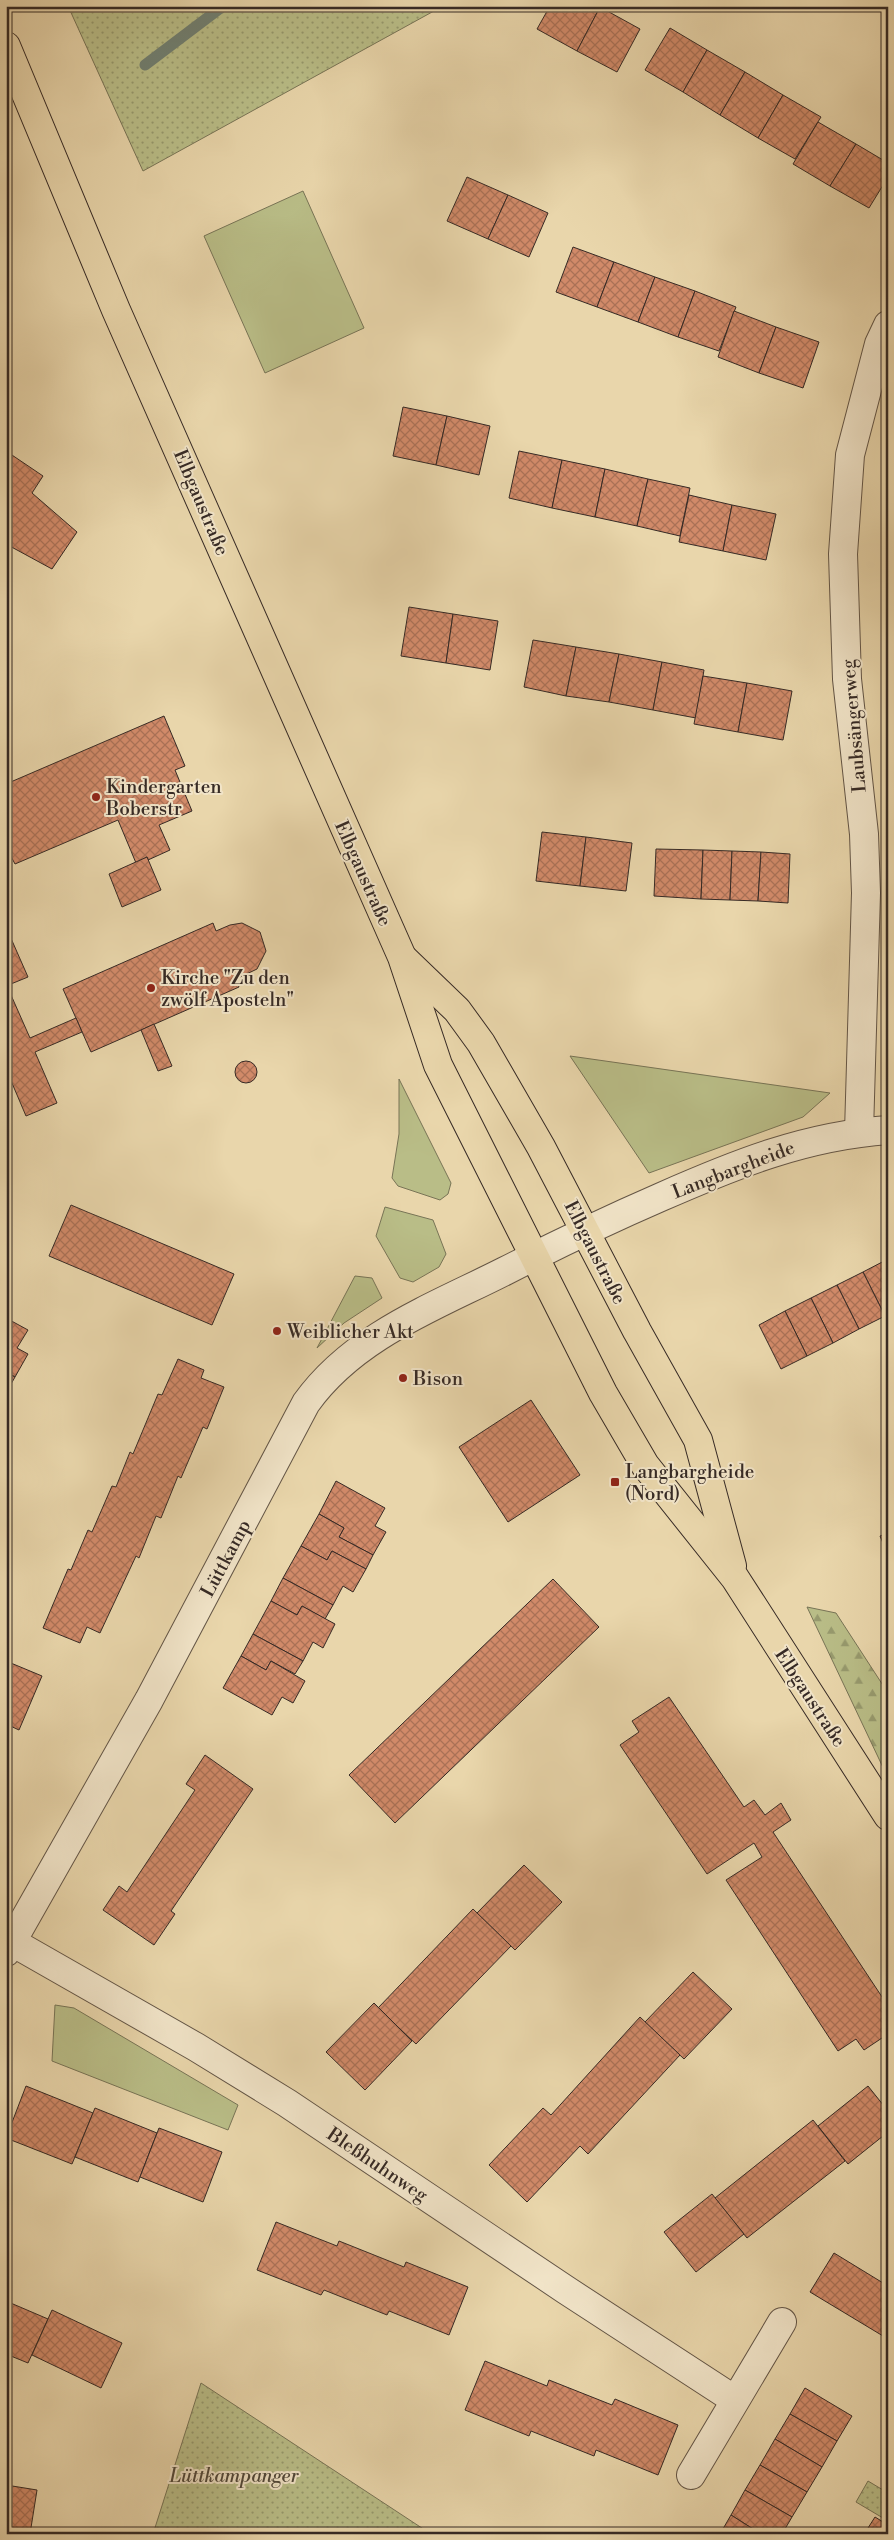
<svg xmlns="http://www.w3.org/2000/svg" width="894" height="2540" viewBox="0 0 894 2540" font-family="'Libre Bodoni',serif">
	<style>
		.green { fill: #b9bd87; stroke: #787456 }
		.forest { fill: url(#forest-firs); stroke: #787456 }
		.park { fill: url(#park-dots); stroke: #787456 }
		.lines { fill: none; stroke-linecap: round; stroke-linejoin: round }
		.stream { stroke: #718072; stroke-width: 11 }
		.building { fill: url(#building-cross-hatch); stroke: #362a25 }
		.street-casing { stroke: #635546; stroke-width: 30 }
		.primary-casing { stroke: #362a25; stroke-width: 30 }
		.street { stroke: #f1e4c8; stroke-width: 28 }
		.primary { stroke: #e9d6ab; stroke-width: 28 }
		.poi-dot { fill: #8f2418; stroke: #f1e4c8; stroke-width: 2 }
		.labels { text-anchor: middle; stroke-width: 4; stroke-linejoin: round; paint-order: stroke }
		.street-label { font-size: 19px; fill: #362a25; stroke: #f1e4c8 }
		.poi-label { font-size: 19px; fill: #362a25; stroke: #f1e4c8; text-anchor: start }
		.park-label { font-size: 19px; font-style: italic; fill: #504739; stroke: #f1e4c8 }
	</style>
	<defs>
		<pattern id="forest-firs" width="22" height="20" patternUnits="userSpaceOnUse" patternTransform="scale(1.25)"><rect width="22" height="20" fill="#b9bd87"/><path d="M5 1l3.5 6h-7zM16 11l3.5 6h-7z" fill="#979a6e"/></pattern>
		<pattern id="park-dots" width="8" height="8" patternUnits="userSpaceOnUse" patternTransform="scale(1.25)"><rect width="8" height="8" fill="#b9bd87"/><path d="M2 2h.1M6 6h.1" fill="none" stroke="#979a6e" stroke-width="1.8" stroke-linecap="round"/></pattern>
		<pattern id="building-cross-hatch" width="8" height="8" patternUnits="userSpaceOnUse" patternTransform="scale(1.25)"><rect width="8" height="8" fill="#d18a69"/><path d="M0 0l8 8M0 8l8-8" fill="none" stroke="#aa7156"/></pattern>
	</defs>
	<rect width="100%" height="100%" fill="#e9d6ab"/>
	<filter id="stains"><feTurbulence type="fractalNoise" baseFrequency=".004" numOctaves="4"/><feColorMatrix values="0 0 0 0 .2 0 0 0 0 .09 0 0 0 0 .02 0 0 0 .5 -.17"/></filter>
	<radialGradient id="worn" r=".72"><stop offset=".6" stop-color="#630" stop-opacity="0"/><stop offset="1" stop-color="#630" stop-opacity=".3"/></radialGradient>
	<g class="green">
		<polygon points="303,191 364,328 265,373 204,236"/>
		<polygon points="570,1056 830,1093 803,1117 649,1173"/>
		<polygon points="399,1079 451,1183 448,1194 440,1200 398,1186 392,1178 399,1134"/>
		<polygon points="385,1207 433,1220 446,1254 439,1267 413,1282 400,1278 376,1236"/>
		<polygon points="355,1276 372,1278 382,1298 344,1323 317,1348"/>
		<polygon points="55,2005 74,2008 238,2105 228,2130 52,2061"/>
	</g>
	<polygon class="forest" points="807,1607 836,1613 888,1693 888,1778"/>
	<g class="park">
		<polygon points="68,6 443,6 143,171"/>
		<polygon points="201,2383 431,2534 153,2534"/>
		<polygon points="868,2481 888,2493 888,2521 856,2502"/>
	</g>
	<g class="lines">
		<polyline class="stream" points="145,65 223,6"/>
	</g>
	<g class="building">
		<polygon points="550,6 600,7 577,51 537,29"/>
		<polygon points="600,7 640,29 617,72 577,51"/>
		<polygon points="670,28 707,50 683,92 645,70"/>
		<polygon points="707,50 745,72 720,115 683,92"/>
		<polygon points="745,72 783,95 758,138 720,115"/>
		<polygon points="783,95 821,117 795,159 758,138"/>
		<polygon points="818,122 856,144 830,186 793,164"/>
		<polygon points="856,144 888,163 888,177 869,208 830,186"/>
		<polygon points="467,177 508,195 488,239 447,221"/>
		<polygon points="508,195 548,213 529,257 488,239"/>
		<polygon points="573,247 614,262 597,307 556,292"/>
		<polygon points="614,262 655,277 638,322 597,307"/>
		<polygon points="655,277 695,291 678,337 638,322"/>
		<polygon points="695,291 736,307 719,351 678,337"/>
		<polygon points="734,311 776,327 759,373 718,357"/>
		<polygon points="776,327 819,342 803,388 759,373"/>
		<polygon points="403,407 447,416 436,465 393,456"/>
		<polygon points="447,416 490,426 479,475 436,465"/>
		<polygon points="6,451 43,476 32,493 77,532 52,569 6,544"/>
		<polygon points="519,451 562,460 552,508 509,498"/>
		<polygon points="562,460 605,469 595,517 552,508"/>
		<polygon points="605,469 648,479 637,526 595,517"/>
		<polygon points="648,479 690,488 680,536 637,526"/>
		<polygon points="689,495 732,505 723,551 679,542"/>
		<polygon points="732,505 776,514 766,560 723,551"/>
		<polygon points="409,607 453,614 446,663 401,656"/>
		<polygon points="453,614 498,621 490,670 446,663"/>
		<polygon points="533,640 576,647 566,696 524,687"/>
		<polygon points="576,647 619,654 609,702 566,696"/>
		<polygon points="619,654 662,662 653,710 609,702"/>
		<polygon points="662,662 704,670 696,718 653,710"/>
		<polygon points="703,676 747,683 738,732 694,724"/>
		<polygon points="747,683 792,691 783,740 738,732"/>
		<polygon points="164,716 185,766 175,770 192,811 159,825 170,850 148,860 147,857 136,863 118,820 15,864 6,847 6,784"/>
		<polygon points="542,832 586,837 580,886 536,881"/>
		<polygon points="586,837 632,843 626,891 580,886"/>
		<polygon points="656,849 703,850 701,899 654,896"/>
		<polygon points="703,850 732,851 730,900 701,899"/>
		<polygon points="732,851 761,852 758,901 730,900"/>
		<polygon points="761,852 790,854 788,903 758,901"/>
		<polygon points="147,857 161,890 122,907 109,874"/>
		<polygon points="213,923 216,931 230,925 242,923 260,932 266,951 257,969 236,979 239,987 91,1052 63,989"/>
		<polygon points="6,927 28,977 6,986"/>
		<polygon points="7,986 30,1038 76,1018 82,1032 35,1052 57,1103 26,1116 6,1069"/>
		<polygon points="154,1024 172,1066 158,1071 141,1030"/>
		<circle cx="246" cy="1072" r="11"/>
		<polygon points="71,1205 234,1274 212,1325 49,1256"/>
		<polygon points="888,1259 888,1315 885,1316 863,1272"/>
		<polygon points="863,1272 885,1316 859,1329 837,1285"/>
		<polygon points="837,1285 859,1329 833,1343 811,1298"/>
		<polygon points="811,1298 833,1343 807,1356 785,1311"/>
		<polygon points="785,1311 807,1356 781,1369 759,1325"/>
		<polygon points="6,1318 28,1330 17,1348 28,1354 15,1377 6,1372"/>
		<polygon points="178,1359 204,1370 201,1378 224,1387 207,1429 203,1427 181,1478 178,1476 161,1518 156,1516 139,1558 136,1556 100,1633 87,1627 80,1643 43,1628 68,1569 71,1570 88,1530 92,1532 112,1486 116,1487 130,1452 133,1454 158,1394 162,1395"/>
		<polygon points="6,1372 15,1377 7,1391 6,1391"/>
		<polygon points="531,1400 580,1475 508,1522 459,1447"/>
		<polygon points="336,1481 385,1508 375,1526 386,1532 373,1555 339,1537 344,1528 319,1514"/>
		<polygon points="319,1514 344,1528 339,1537 373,1555 366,1569 332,1551 327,1560 301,1546"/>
		<polygon points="888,1533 888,1555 880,1536"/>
		<polygon points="301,1546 327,1560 332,1551 366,1569 353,1592 343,1586 333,1605 283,1578"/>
		<polygon points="283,1578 333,1605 325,1619 302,1606 297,1615 271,1601"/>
		<polygon points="553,1579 599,1627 395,1823 349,1775"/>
		<polygon points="271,1601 297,1615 302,1606 335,1624 323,1648 313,1642 303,1661 253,1634"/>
		<polygon points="253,1634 303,1661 295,1674 271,1661 266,1670 241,1656"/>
		<polygon points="241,1656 266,1670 271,1661 305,1681 293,1703 282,1697 272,1715 223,1688"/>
		<polygon points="6,1661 42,1676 19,1730 6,1724"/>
		<polygon points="669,1697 744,1807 754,1800 765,1815 781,1803 791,1820 773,1832 888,2006 888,2034 864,2050 856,2039 838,2051 726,1880 762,1857 754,1843 707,1874 620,1745 639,1732 632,1721"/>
		<polygon points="205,1755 253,1789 171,1911 175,1914 154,1945 103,1910 119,1886 127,1892 195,1790 186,1784"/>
		<polygon points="524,1865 562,1902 515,1950 477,1913"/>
		<polygon points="473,1909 511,1946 416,2044 378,2008"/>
		<polygon points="693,1972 732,2009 684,2059 645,2022"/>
		<polygon points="374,2003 412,2041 365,2090 326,2052"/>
		<polygon points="640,2017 680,2055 588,2154 580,2146 527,2202 489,2165 543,2108 551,2115"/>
		<polygon points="26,2086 93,2113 72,2164 6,2138"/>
		<polygon points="868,2086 888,2111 888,2132 848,2164 818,2126"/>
		<polygon points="95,2108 157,2133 138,2182 75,2157"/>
		<polygon points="813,2120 845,2161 747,2238 715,2198"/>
		<polygon points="159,2128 222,2152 203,2202 140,2177"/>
		<polygon points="712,2194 744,2234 696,2272 664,2232"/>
		<polygon points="276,2222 337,2246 339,2241 404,2267 406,2262 468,2287 449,2335 389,2311 387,2315 324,2290 321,2295 257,2270"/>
		<polygon points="834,2253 888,2286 888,2339 810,2292"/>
		<polygon points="6,2301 48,2319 28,2363 6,2354"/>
		<polygon points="52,2310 122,2343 101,2388 32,2355"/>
		<polygon points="485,2361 547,2386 549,2380 612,2405 615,2399 678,2425 658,2475 596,2450 594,2456 531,2431 529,2436 465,2410"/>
		<polygon points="805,2388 852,2416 837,2441 790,2414"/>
		<polygon points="790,2414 837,2441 822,2467 775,2439"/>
		<polygon points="775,2439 822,2467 807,2492 760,2465"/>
		<polygon points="760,2465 807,2492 792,2517 745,2490"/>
		<polygon points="6,2485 37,2490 30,2534 6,2534"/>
		<polygon points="745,2490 792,2517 782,2534 761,2534 731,2515"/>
		<polygon points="731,2515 761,2534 720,2534"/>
		<polygon points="875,2517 888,2525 888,2534 875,2534 868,2528"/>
	</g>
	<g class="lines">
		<g class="street-casing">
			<g id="street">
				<polyline points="859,1132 866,893 864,834 847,679 843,554 850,455 879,344 888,325"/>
				<polyline points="12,1942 196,2047 287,2103 566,2290 735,2400"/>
				<path d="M 6,1952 L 149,1700 L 306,1403 C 354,1336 434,1307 505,1271 C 556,1245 608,1220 661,1197 C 736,1164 805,1136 888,1130"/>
				<polyline points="691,2475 782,2322"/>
			</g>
		</g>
		<g class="primary-casing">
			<g id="primary">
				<polyline points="6,46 116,310 402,957 438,1065 603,1393 645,1465 735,1578 888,1816"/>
				<polyline points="404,959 457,1010 481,1043 541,1147 637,1331 698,1440 732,1566"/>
			</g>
		</g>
		<use href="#street" class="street"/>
		<use href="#primary" class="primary"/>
	</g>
	<g class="poi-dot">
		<circle cx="96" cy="797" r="5"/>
		<circle cx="151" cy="988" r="5"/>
		<circle cx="277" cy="1331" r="5"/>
		<circle cx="403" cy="1378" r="5"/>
		<rect x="610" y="1477" width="10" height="10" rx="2.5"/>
	</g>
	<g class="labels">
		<g class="street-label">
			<text transform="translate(202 502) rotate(67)" y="7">Elbgaustraße</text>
			<text transform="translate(853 726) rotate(-95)" y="7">Laubsängerweg</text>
			<text transform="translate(364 873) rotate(66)" y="7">Elbgaustraße</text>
			<text transform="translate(733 1169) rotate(-21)" y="7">Langbargheide</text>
			<text transform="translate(596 1252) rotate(63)" y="7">Elbgaustraße</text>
			<text transform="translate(225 1558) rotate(-62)" y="7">Lüttkamp</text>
			<text transform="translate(811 1697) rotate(57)" y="7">Elbgaustraße</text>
			<text transform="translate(378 2164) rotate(34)" y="7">Bleßhuhnweg</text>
		</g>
		<g class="poi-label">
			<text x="106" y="793">Kindergarten<tspan x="106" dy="22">Boberstr</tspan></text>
			<text x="161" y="984">Kirche "Zu den<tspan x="161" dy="22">zwölf Aposteln"</tspan></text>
			<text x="287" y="1338">Weiblicher Akt</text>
			<text x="413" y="1385">Bison</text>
			<text x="625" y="1478">Langbargheide<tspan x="625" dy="22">(Nord)</tspan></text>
		</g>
		<g class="park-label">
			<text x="234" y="2482">Lüttkampanger</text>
		</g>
	</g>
	<rect width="894" height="2540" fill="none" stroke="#e9d6ab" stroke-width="25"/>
	<rect x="8" y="8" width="879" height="2525" fill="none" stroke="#362a25" stroke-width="2.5"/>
	<rect x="12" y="12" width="869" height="2515" fill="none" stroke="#362a25"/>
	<rect width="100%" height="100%" filter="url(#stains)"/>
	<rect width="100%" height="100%" fill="url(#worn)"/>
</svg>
